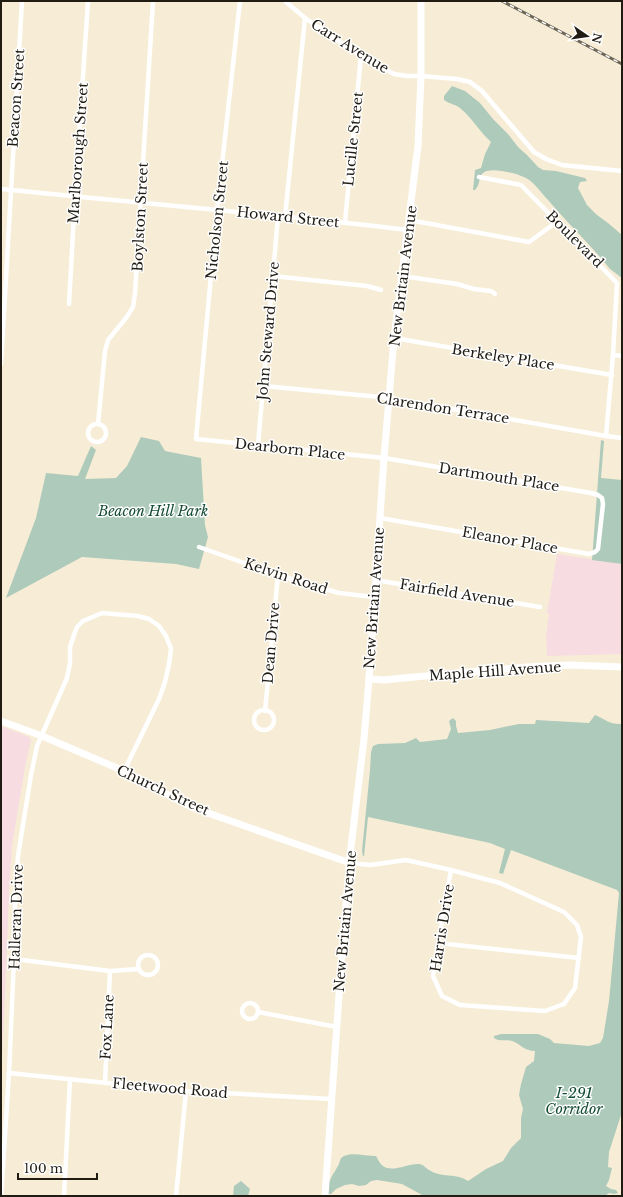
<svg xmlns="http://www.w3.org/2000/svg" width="623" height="1197" viewBox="0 0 623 1197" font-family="'Libre Baskerville',serif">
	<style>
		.education { fill: #f7dce1 }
		.green { fill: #aecabb }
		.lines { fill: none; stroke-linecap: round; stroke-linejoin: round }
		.street { stroke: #fff; stroke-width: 4.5 }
		.secondary { stroke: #fff; stroke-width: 7 }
		.rail-casing { stroke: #6c6558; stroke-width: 3 }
		.rail { stroke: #fff; stroke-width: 1.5; stroke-dasharray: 4.5; stroke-linecap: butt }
		.labels { text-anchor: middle; stroke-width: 3; stroke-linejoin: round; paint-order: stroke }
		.street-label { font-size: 14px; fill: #201c14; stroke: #fff }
		.park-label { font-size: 14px; font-style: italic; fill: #144c35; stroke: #fff }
	</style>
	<rect width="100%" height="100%" fill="#f7edd6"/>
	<g class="education">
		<polygon points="557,554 622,564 622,654 547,656 546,635 549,614 547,613"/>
		<polygon points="1,726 29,737 31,740 25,767 12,845 9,895 4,1018 1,1074"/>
	</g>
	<g class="green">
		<path d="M 452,86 L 465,91 L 480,103 L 493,119 L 508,134 L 518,147 L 527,155 L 538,167 L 543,170 L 556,171 L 585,178 L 587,181 L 580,182 L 578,188 L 587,205 L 597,215 L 608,223 L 622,235 L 622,278 L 610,269 C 591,245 568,224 548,200 C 541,193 535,183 526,178 C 518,174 497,168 487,171 C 478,173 481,185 475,190 L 473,190 L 475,170 L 481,168 L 485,154 L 491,142 C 480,132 472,118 461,109 C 456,104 449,104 444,100 L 444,96 Z"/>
		<polygon points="141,437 159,441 165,451 201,458 205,525 208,537 199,569 176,564 82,557 6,598 36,518 46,473 78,476 91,446 96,450 85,479 116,478 127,466"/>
		<polygon points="601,440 604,441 601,478 622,480 622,564 592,560"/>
		<path d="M 595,715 C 605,719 610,725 622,724 L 622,1112 L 609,1152 L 608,1167 L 612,1168 L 609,1180 L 606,1186 L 611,1189 L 616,1190 L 618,1193 L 614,1194 L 609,1193 L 605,1196 L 424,1196 L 402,1184 L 377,1180 L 371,1181 L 366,1185 L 359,1186 L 352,1184 L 345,1185 L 336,1189 L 331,1194 L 328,1194 C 327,1180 333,1176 339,1164 C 340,1161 340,1158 344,1156 C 352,1152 366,1156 376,1156 C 378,1159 379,1163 383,1166 C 393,1173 408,1163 419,1164 C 425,1165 425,1168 429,1170 C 441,1178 457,1173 468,1181 L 486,1169 L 503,1161 L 511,1148 L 521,1138 L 521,1118 L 523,1109 L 519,1095 L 521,1084 L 526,1067 L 534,1061 L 535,1051 C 524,1051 521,1044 512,1041 C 506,1039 500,1042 494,1038 L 494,1036 L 501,1034 L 538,1034 L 550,1039 L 554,1043 L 589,1046 L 600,1043 L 603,1038 L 609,1001 L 619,893 L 617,890 L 511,850 L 503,874 L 499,873 L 505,849 L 490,843 L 368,817 L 364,856 L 363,856 L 362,851 L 370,770 L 371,752 L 373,746 L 378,744 L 405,743 L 416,738 L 420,742 L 447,739 L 451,729 L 449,721 L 453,718 L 456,721 L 456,726 L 458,733 L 490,730 L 519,724 L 535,724 L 536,720 L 589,723 Z"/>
		<polygon points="241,1181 250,1189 248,1196 233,1196 234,1186"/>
	</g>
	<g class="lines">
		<g class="street">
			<polyline points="240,1 217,210 196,439 384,458 591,493 598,495 602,498 603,504 598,549 595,552 589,554 380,518"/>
			<polyline points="285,1 305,18 361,56 394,74 407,76 421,76 457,79 470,82 482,91 534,152 546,159 562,165 622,171"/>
			<polyline points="479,177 521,185 617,283 613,355 606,436"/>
			<path d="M 1,189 C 137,203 273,214 408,230"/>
			<polyline points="285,217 305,18"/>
			<polyline points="409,220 529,242 558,221"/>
			<polyline points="345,222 361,56"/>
			<polyline points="273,276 367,286 381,290"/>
			<polyline points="402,276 457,284 474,289 491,291 495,294"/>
			<polyline points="69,304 75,197 88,1"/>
			<polyline points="394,338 612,375"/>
			<polyline points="613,355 622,356"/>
			<polyline points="1,364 22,1"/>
			<polyline points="264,386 390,398 606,436 622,438"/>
			<circle cx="97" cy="433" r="9"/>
			<polyline points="98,424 105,351 108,340 126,318 133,307 135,293 153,1"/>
			<polyline points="258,445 278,216"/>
			<polyline points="199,547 278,575 339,593 374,597"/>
			<polyline points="375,580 540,607"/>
			<circle cx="264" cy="720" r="10"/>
			<polyline points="265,711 278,575"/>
			<polyline points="350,863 370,865 406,860 451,870 500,883 564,912 577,925 581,937 575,988 564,1004 545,1011 460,1005 442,996 433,976 438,943 451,870"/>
			<polyline points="438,943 579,958"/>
			<circle cx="148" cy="965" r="10"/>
			<polyline points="14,959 110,971 139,969"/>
			<circle cx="250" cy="1011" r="8"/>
			<polyline points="258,1012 337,1027"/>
			<polyline points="9,1073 186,1091 332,1099"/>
			<polyline points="105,1083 110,971"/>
			<polyline points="1,1196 9,1073 14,959 14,920 18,856 31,775 37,746 67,678 70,663 70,647 74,635 77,627 83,621 102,613 138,616 149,619 159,626 166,636 171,649 169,664 165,682 159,699 124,771"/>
			<polyline points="64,1196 70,1080"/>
			<polyline points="176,1196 186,1091"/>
		</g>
		<g class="secondary">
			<polyline points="369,679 385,680 403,678 527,667 569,665 622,667"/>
			<polyline points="1,721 42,736 124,771 191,807 350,863"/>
			<polyline points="325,1196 342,952 350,855 364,739 369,679 384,458 394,338 418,146 421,76 421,1"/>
		</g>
		<g class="rail-casing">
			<polyline id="rail" points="502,1 622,64"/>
		</g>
		<use href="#rail" class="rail"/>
	</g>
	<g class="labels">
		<g class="street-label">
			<text transform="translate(350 46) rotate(32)" y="5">Carr Avenue</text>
			<text transform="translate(16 98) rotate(-86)" y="5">Beacon Street</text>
			<text transform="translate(353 139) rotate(-84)" y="5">Lucille Street</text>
			<text transform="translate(78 153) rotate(-86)" y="5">Marlborough Street</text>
			<text transform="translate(140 217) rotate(-87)" y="5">Boylston Street</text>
			<text transform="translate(288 217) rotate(6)" y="5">Howard Street</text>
			<text transform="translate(217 220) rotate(-84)" y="5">Nicholson Street</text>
			<text transform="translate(575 239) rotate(45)" y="5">Boulevard</text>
			<text transform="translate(403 276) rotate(-83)" y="5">New Britain Avenue</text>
			<text transform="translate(268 331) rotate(-85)" y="5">John Steward Drive</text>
			<text transform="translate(503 357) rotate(9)" y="5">Berkeley Place</text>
			<text transform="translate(443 408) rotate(9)" y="5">Clarendon Terrace</text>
			<text transform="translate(290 449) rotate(6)" y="5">Dearborn Place</text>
			<text transform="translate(499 477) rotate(9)" y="5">Dartmouth Place</text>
			<text transform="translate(510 540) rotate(10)" y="5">Eleanor Place</text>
			<text transform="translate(286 576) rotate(18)" y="5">Kelvin Road</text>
			<text transform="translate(457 593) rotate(9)" y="5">Fairfield Avenue</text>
			<text transform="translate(374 598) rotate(-86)" y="5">New Britain Avenue</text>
			<text transform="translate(271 643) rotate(-85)" y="5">Dean Drive</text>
			<text transform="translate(495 671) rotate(-4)" y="5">Maple Hill Avenue</text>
			<text transform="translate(163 790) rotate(25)" y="5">Church Street</text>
			<text transform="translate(16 917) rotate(-88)" y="5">Halleran Drive</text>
			<text transform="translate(345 921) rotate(-85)" y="5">New Britain Avenue</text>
			<text transform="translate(442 928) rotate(-81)" y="5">Harris Drive</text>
			<text transform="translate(107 1027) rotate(-87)" y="5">Fox Lane</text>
			<text transform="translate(170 1088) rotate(5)" y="5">Fleetwood Road</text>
		</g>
		<g class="park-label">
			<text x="153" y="516">Beacon Hill Park</text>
			<text x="574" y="1098">I-291<tspan x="574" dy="16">Corridor</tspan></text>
		</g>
	</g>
	<rect width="623" height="1197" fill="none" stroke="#201c14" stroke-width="4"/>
	<g transform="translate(587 36) rotate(103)" stroke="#ffffff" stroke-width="3" paint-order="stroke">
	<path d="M0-3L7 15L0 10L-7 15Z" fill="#201c14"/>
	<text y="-6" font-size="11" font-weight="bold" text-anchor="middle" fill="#201c14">N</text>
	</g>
	<path d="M18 1173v6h79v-6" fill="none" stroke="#201c14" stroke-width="2"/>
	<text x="24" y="1173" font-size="12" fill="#201c14" stroke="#ffffff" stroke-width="3" paint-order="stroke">100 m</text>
</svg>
